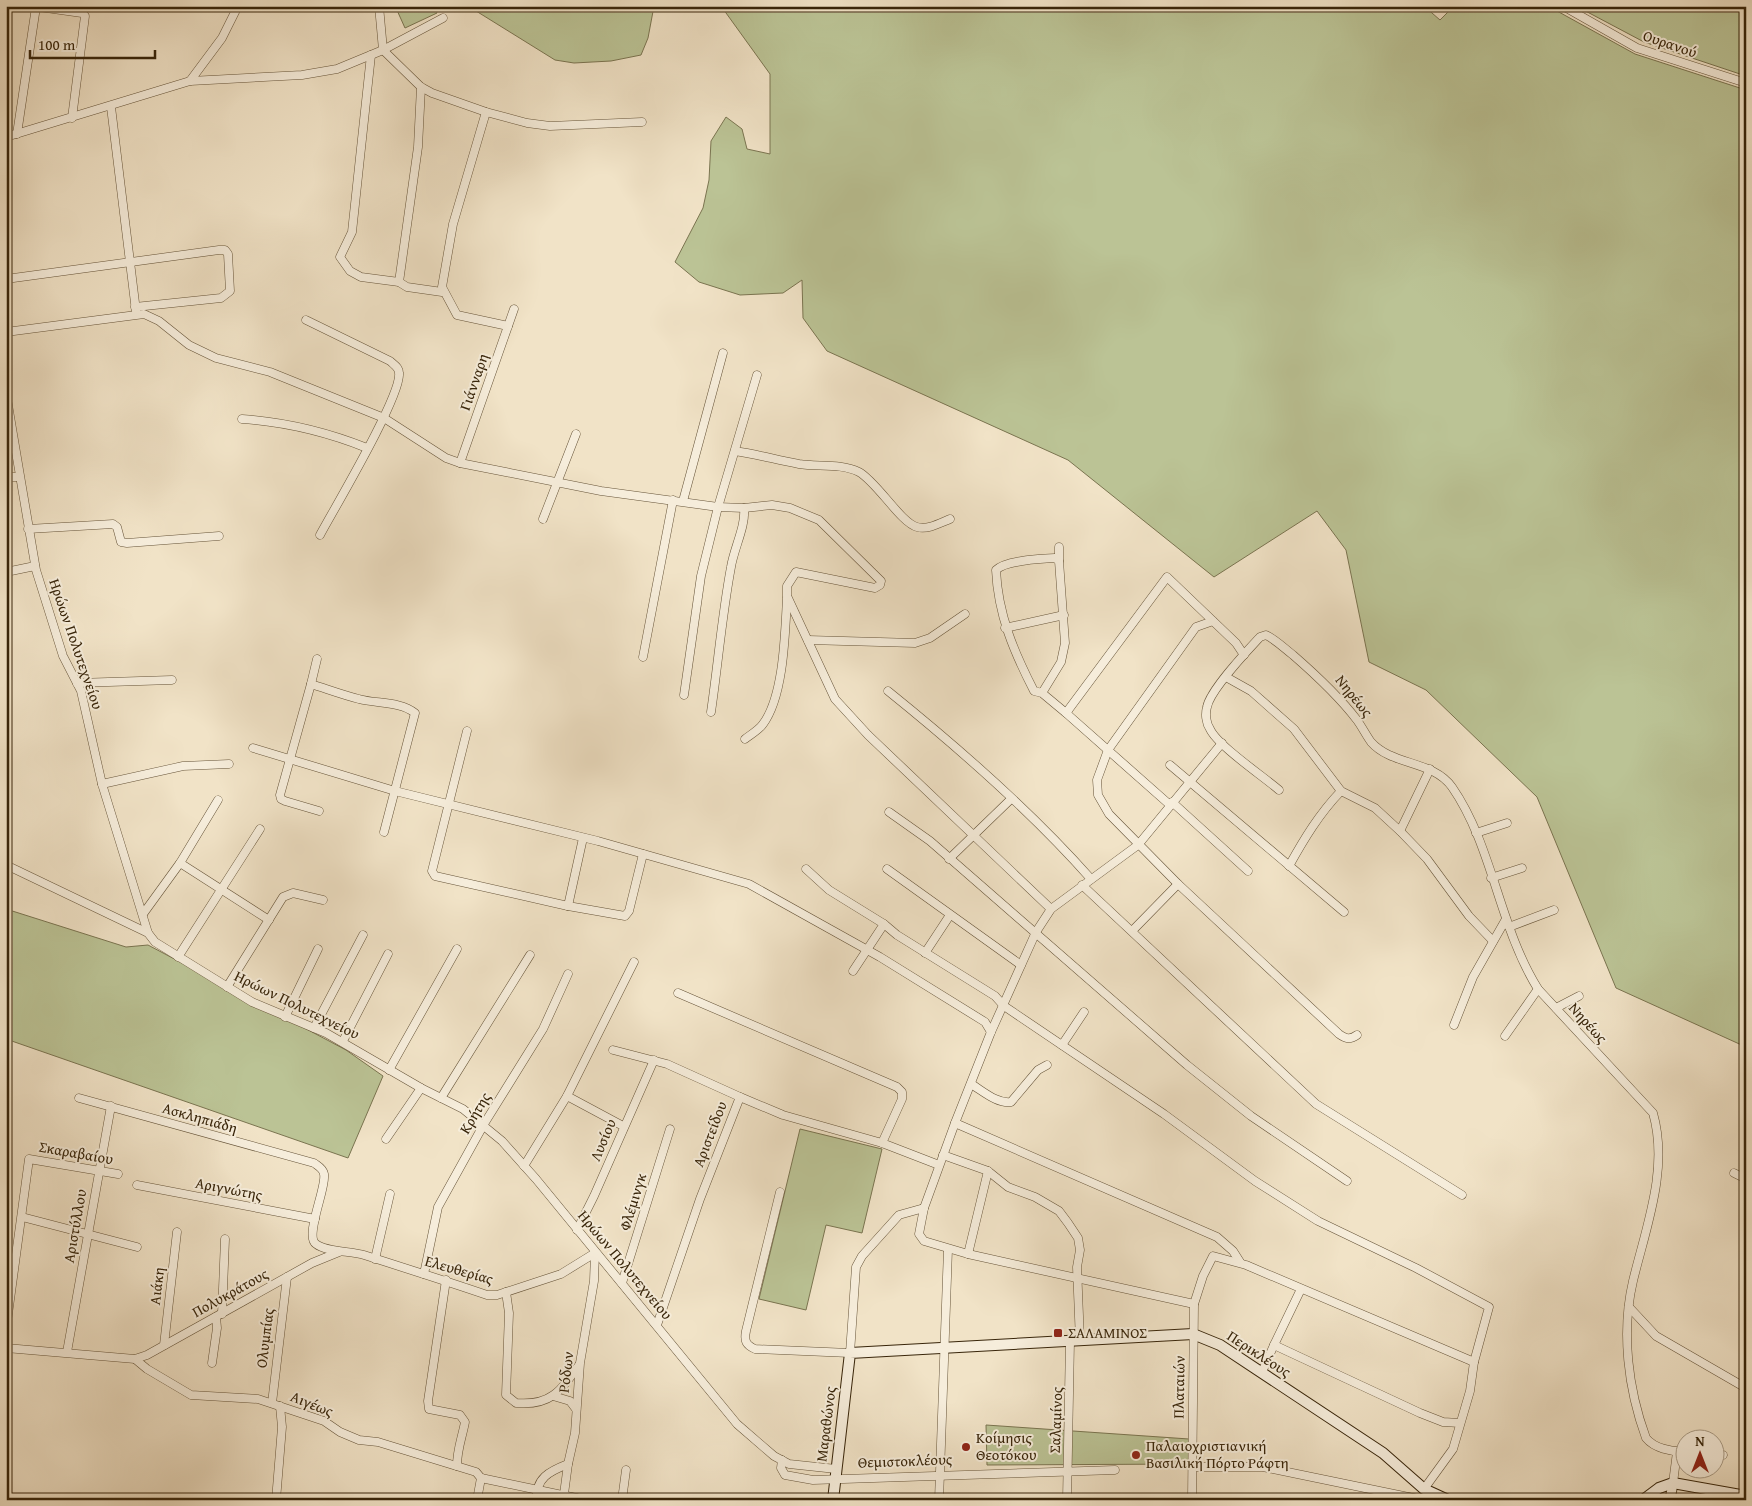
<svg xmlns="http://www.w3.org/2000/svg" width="1752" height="1506" viewBox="0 0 1752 1506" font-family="'Gentium Book Plus',serif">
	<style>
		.green { fill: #bbc395; stroke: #7a7450 }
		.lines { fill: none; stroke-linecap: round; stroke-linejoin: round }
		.minor-casing { stroke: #665439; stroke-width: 9 }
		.tertiary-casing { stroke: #665439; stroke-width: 11 }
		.secondary-casing { stroke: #38250a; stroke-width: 12 }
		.minor { stroke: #f6eddb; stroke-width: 8 }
		.tertiary { stroke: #f6eddb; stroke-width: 9 }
		.secondary { stroke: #f6eddb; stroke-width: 10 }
		.poi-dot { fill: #8f2418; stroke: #f6eddb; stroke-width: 2 }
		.labels { text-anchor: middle; stroke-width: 4; stroke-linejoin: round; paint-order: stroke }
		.street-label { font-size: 15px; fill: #38250a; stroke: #f6eddb }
		.poi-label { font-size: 15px; fill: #38250a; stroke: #f6eddb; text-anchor: start }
	</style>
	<rect width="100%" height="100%" fill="#f1e3c7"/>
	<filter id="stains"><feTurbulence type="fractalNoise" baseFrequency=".004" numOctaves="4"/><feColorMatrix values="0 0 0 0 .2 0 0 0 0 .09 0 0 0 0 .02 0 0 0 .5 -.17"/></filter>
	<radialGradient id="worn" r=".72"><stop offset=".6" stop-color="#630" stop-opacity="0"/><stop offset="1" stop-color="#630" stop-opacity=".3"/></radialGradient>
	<g class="green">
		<polygon points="401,6 434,6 437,13 405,28 396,8"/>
		<polygon points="468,6 654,6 648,38 641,55 611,61 574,63 555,60"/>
		<polygon points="721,6 1424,6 1440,20 1454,6 1548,6 1635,54 1746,90 1746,1047 1616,988 1537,797 1426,690 1369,662 1346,550 1317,511 1214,577 1068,460 827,351 803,318 802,280 783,293 740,295 699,282 675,262 703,208 709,180 711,141 726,117 742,129 747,149 770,154 770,74"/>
		<polygon points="1576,6 1746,6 1746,76 1644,42"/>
		<polygon points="6,909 126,947 148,945 346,1050 383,1076 348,1158 6,1039"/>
		<polygon points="800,1129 882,1149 862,1233 826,1225 806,1310 759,1299"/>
		<polygon points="986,1425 1189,1439 1190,1464 987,1465"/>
	</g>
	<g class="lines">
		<g class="minor-casing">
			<g id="minor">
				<polyline points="32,6 82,13 85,16 72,118"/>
				<polyline points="379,6 383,50 421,87 432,93 486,112 527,123 550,126 642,122"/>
				<polyline points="1563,6 1637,48 1746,83"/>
				<polyline points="371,55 352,232 340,257 350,271 361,277 399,282 407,287 442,292"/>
				<polyline points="190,81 222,38 238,6"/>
				<polyline points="111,107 136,311"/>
				<polyline points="486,112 453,224 442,287 457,315 508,326"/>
				<polyline points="17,134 36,7"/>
				<polyline points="6,137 190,81 302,75 337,69 383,50 443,18"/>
				<polyline points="6,279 219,250 225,250 228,254 230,291 221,298 135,307"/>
				<polyline points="399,282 418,147 421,87"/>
				<path d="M 306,320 L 390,361 C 394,365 399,367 399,373 C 402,395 334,509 320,535"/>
				<polyline points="6,332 144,314 159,321 189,345 216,358 270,372 384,418 446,458 460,463 601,491 718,507 744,508 772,505 790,508 819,520 881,581 880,585 875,588 796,572 787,586 787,596 835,699 868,735 1051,909"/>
				<polyline points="6,393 36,570 63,656 81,691 102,784 148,933 155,942 252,1002 326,1033 421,1088 463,1109 502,1141 536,1179 737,1424 774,1456 789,1464 836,1469"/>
				<path d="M 242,419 C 286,422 327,432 367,448"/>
				<path d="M 735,451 C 756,454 777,460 799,464 C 818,467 841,463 859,472 C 877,482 901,523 917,527 C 928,530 940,523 950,519"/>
				<polyline points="460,463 514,309"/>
				<polyline points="6,477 19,477"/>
				<polyline points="683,501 723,353"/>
				<polyline points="543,519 576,434"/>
				<polyline points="28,529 113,524 117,527 121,542 127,543 219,536"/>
				<polyline points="1059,547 1059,561"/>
				<polyline points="6,572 35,566"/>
				<polyline points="1005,628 1064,615"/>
				<polyline points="808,640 915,643 930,638 965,614"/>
				<polyline points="643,657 673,500"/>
				<polyline points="1226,677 1251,691 1294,729 1341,791 1375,808 1400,831 1430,769"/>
				<polyline points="77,683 172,680"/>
				<polyline points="311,684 317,659"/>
				<path d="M 888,691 C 960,749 1030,810 1091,879"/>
				<path d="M 1042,693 L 1034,691 C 1014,652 998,615 996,570 C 1006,560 1040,559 1055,558 L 1059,561 L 1065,643 L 1061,662 L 1042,693 L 1066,713"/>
				<polyline points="684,695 701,576 718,507 757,375"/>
				<path d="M 711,712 C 718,664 722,615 731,567 C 734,548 746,526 744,508"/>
				<polyline points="467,731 432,871 435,876 568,906"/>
				<path d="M 745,739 C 750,735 759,730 763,724 C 784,696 785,633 787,598"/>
				<polyline points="253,748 395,791 598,841 749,884 880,957 985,1022 991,1032"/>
				<polyline points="1170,765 1344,912"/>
				<polyline points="102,784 183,766 229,764"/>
				<path d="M 1279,790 C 1264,777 1217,745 1210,729 C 1206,723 1205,714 1207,707 C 1210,690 1247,651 1260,637 L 1266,635 C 1276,640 1284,648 1293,655 C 1316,675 1338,695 1357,720 C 1362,727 1366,735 1371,742 C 1392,766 1433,760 1452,787 C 1493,846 1499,927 1538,989 L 1653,1113 C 1669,1169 1646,1227 1633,1281 C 1621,1332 1628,1389 1646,1438 C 1654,1448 1671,1452 1684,1451"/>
				<polyline points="1172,802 1248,871"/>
				<polyline points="1170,805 1066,713 1167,577 1236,643 1244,655"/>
				<path d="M 319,811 L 285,801 L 281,799 L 280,795 L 311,684 C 327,689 343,695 359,699 C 377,704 400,701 415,713 L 384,832"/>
				<polyline points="889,812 930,841 1187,1065 1251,1116 1347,1181"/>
				<polyline points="1400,831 1427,859 1469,916 1493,941"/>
				<polyline points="1476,833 1507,823"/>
				<polyline points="583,838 568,906 625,916 629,911 643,854"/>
				<polyline points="949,859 1011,799"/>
				<polyline points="180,863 269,920"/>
				<polyline points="6,865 148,933"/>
				<path d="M 1289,866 C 1304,839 1319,814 1341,791"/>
				<polyline points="806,869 829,890 884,924 853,971"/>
				<polyline points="887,869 1021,965"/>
				<polyline points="1491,878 1522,868"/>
				<polyline points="1178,884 1109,814 1098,795 1097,780 1108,750 1196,627 1213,621"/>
				<polyline points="1082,885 1316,1104 1462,1195"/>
				<polyline points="143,914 180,863 218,800"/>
				<polyline points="884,924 897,935 995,996 1004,1006 1164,1114 1255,1181 1318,1221 1416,1268 1489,1307 1474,1362 1470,1391 1453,1449 1424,1489"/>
				<polyline points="1509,927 1554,910"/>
				<path d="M 1133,930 L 1178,884 L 1339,1034 C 1346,1039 1350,1040 1357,1035"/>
				<polyline points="925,953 950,915"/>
				<polyline points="178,957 260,829"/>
				<polyline points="227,987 283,897 293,893 323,900"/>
				<polyline points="678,993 897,1087 902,1092 902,1099 882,1143"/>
				<polyline points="1556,1008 1579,996"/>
				<polyline points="285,1017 318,949"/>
				<polyline points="1454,1025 1473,977 1506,919"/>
				<polyline points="314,1028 363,935"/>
				<polyline points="1505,1036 1538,989"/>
				<polyline points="343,1041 388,954"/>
				<polyline points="1062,1045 1084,1012"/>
				<polyline points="613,1050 667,1064 740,1097"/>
				<polyline points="389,1070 457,949"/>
				<path d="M 971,1084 C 983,1091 997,1104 1011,1102 L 1038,1070 L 1047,1065"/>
				<polyline points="567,1096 623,1126"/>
				<path d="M 79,1098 L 314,1163 C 318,1166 323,1168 324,1174 C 327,1187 304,1236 316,1244 C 326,1252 351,1251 364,1255 C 405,1268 446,1281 487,1295 L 497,1295 L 561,1274 L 595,1253"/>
				<polyline points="441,1098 530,955"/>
				<polyline points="955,1123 1217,1237 1233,1251 1240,1262"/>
				<polyline points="386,1139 421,1088"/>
				<polyline points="943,1155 988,1171 1008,1187 1035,1197 1059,1211 1068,1223 1078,1238 1080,1250 1077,1267 1080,1341"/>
				<polyline points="524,1166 567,1096 634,962"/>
				<polyline points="1734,1173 1746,1179"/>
				<polyline points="137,1185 315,1219"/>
				<path d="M 780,1192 L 746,1331 C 744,1341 746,1345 755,1349 L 850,1353 L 856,1267 L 862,1256 L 899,1215 L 924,1208"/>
				<polyline points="22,1217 137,1247"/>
				<polyline points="577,1230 594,1196 654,1060"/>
				<polyline points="968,1254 988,1171"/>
				<polyline points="375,1259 390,1194"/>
				<polyline points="424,1274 438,1207 484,1124 543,1029 568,974"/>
				<path d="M 446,1280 L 428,1401 L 429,1409 L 460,1415 L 465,1422 C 462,1438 457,1449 457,1466"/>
				<polyline points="622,1283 670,1129"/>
				<path d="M 506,1292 L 509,1313 L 506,1395 L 516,1403 C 550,1406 560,1392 579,1365"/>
				<polyline points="1194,1304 968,1254 924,1241 919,1234 924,1208 955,1123 991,1032 1036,932 1051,909 1138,845 1222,743"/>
				<polyline points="1629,1307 1656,1336 1746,1388"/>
				<polyline points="222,1314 225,1239"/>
				<polyline points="657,1325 700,1199 740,1097 783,1115 882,1143 939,1165"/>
				<polyline points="6,1329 29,1159 118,1174"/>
				<polyline points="164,1345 177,1232"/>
				<polyline points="1274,1345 1301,1289"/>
				<polyline points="6,1348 135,1359 147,1355 312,1263 339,1252"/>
				<polyline points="67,1352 111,1106"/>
				<polyline points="135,1359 147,1369 191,1395 258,1399 324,1421 340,1432 359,1440 378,1442 476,1472 481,1478"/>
				<polyline points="212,1363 217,1328 216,1317"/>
				<polyline points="1262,1372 1274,1345 1420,1413 1443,1422 1460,1423"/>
				<polyline points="553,1396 570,1401 576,1409"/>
				<polyline points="272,1403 287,1277"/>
				<polyline points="1714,1454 1723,1455"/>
				<polyline points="782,1460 781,1468 785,1475 813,1480 1115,1470"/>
				<polyline points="1192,1467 1263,1467 1423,1500"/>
				<polyline points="481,1478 586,1500"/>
				<polyline points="1673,1483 1677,1452"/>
				<polyline points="564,1494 568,1464 575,1433 580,1363 594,1281 595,1253"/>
				<polyline points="276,1500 282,1427 280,1406"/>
				<polyline points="477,1500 481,1478"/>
				<path d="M 537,1500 C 535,1478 550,1471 568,1464"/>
				<polyline points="622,1500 626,1470"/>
				<polyline points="939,1500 948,1249"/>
				<polyline points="1067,1500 1070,1341"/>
				<polyline points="1192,1500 1194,1304 1203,1276 1213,1256 1246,1265 1474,1362"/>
			</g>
		</g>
		<g class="tertiary-casing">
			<polyline id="tertiary" points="1670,1500 1673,1483"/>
		</g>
		<g class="secondary-casing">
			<g id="secondary">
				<polyline points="833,1500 850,1353 1193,1334 1220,1345 1383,1453 1424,1489 1448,1500"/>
				<polyline points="1643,1500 1659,1488 1673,1483 1746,1496"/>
			</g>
		</g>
		<use href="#minor" class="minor"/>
		<use href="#tertiary" class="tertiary"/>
		<use href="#secondary" class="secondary"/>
	</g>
	<g class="poi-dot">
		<rect x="1053" y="1328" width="10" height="10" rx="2.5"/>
		<circle cx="966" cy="1447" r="5"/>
		<circle cx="1136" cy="1455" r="5"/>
	</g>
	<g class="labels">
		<g class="street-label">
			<text transform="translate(1670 44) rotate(19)" y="5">Ουρανού</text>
			<text transform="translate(474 382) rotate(-71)" y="5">Γιάνναρη</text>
			<text transform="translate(76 644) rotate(71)" y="5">Ηρώων Πολυτεχνείου</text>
			<text transform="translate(1354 696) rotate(51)" y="5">Νηρέως</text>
			<text transform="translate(297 1005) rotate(26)" y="5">Ηρώων Πολυτεχνείου</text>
			<text transform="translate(1588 1023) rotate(48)" y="5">Νηρέως</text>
			<text transform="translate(475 1113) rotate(-59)" y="5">Κρήτης</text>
			<text transform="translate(200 1118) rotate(16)" y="5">Ασκληπιάδη</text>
			<text transform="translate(710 1134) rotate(-69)" y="5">Αριστείδου</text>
			<text transform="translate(603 1140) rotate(-67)" y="5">Λυσίου</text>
			<text transform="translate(76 1153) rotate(10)" y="5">Σκαραβαίου</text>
			<text transform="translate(229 1189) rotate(11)" y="5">Αριγνώτης</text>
			<text transform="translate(633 1202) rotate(-73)" y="5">Φλέμινγκ</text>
			<text transform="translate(75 1226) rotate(-80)" y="5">Αριστύλλου</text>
			<text transform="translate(625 1265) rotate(50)" y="5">Ηρώων Πολυτεχνείου</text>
			<text transform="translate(459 1270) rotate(16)" y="5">Ελευθερίας</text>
			<text transform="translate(157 1286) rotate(-83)" y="5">Αιάκη</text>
			<text transform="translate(230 1293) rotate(-29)" y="5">Πολυκράτους</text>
			<text transform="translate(265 1338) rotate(-83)" y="5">Ολυμπίας</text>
			<text transform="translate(1259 1354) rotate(33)" y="5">Περικλέους</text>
			<text transform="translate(566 1372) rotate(-83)" y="5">Ρόδων</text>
			<text transform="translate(1179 1387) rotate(-89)" y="5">Πλαταιών</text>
			<text transform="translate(312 1404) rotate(22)" y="5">Αιγέως</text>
			<text transform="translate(1056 1420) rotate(-88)" y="5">Σαλαμίνος</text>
			<text transform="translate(826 1424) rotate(-83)" y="5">Μαραθώνος</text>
			<text transform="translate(905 1461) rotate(-2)" y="5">Θεμιστοκλέους</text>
		</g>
		<g class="poi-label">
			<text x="1068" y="1338">ΣΑΛΑΜΙΝΟΣ</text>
			<text x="976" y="1443">Κοίμησις<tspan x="976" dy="17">Θεοτόκου</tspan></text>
			<text x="1146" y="1451">Παλαιοχριστιανική<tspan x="1146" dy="17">Βασιλική Πόρτο Ράφτη</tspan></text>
		</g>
	</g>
	<rect width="1752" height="1506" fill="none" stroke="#f1e3c7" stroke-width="25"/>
	<rect x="8" y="8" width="1737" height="1491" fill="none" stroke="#38250a" stroke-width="2.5"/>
	<rect x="12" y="12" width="1727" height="1481" fill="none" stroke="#38250a"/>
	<g transform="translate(1700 1454)"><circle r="24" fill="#f6eddb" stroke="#aa9d87"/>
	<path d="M0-4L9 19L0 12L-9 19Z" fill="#8f2418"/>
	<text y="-8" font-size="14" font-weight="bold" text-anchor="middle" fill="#38250a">N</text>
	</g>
	<path d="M30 50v8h125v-8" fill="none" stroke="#38250a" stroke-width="2.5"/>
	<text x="38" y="50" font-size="15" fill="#38250a" stroke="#f6eddb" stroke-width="4" paint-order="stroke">100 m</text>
	<rect width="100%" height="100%" filter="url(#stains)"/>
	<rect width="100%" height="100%" fill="url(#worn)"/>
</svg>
